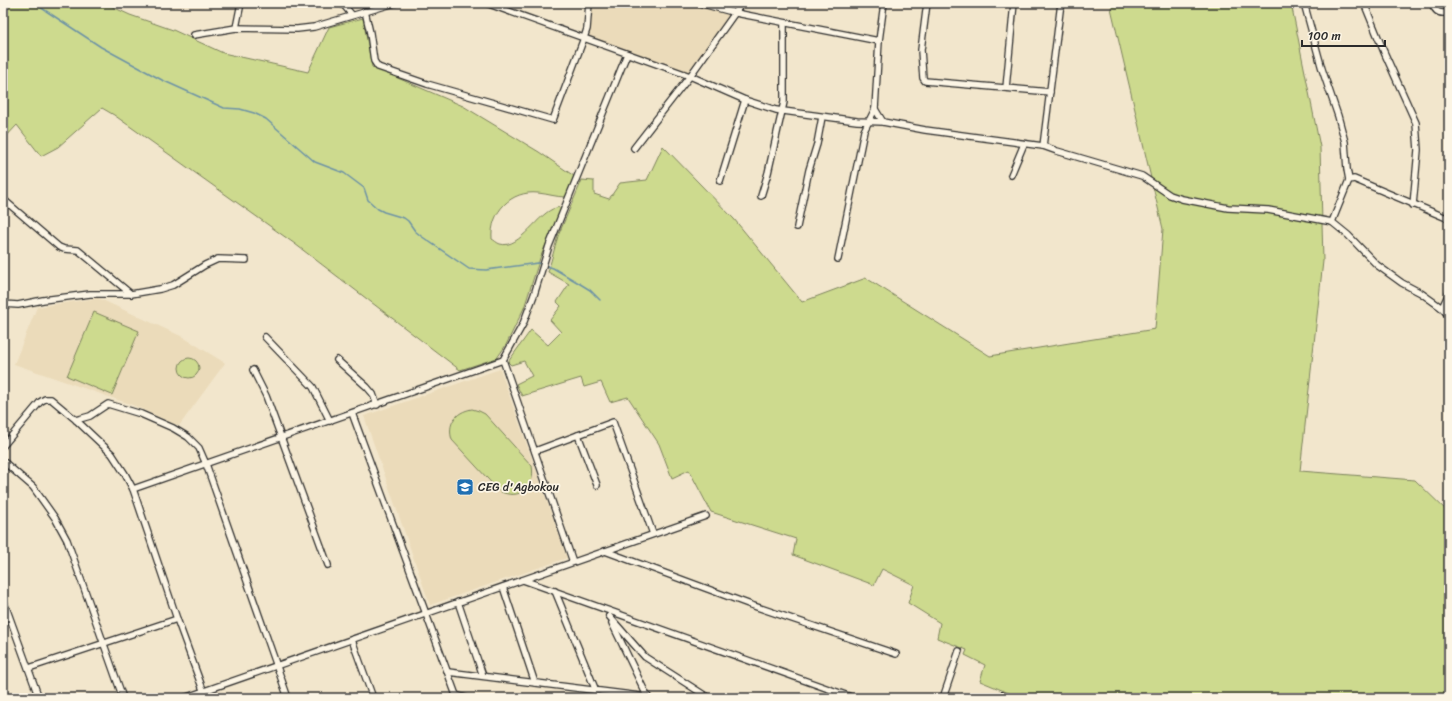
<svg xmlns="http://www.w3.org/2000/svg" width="1452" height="701" viewBox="0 0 1452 701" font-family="Sriracha,sans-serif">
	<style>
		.built { fill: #ebdbba }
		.green { fill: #cdda8e; stroke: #7c825c }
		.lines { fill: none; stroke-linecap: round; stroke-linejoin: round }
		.stream { stroke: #6c92a6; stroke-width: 1.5 }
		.minor-casing { stroke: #2b2b2b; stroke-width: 8 }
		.minor { stroke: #fcf5e5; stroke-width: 5.5 }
		.labels { text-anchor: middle; stroke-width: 3.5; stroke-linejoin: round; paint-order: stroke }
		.poi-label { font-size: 12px; fill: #2b2b2b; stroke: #fcf5e5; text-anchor: start }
	</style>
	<rect width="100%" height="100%" fill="#f2e6cc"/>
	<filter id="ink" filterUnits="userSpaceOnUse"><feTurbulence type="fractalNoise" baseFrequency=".025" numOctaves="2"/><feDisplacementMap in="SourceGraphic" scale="8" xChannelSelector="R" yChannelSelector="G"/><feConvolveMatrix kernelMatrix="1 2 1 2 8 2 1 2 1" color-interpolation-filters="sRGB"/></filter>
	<g filter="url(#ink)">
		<g class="built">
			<polygon points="590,3 686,3 729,15 687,74 587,38"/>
			<polygon points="98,298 183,337 225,363 179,426 130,404 14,364 37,307"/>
			<polygon points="500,369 567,558 430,605 364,416"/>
		</g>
		<g class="green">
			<path d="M 3,3 L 104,3 L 130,15 L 173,30 L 223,53 L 308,72 L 329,27 L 363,18 L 372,67 L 463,106 L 539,152 L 574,176 L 566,197 C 556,197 548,194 538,193 C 511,190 490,212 492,239 C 494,240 497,243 500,244 C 520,250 539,211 556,208 C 558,207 560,208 562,208 L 540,258 L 524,308 L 506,345 L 497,358 L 460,370 L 295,244 L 114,115 L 102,108 L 58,147 L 41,156 L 17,125 L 3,140 L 3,129 L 5,127 L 3,125 Z"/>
			<polygon points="1114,3 1291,3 1320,147 1323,261 1300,471 1415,480 1449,513 1449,698 1021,698 980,681 985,665 965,655 967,650 937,638 940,623 908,603 914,585 882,569 874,585 793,555 796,539 711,512 689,470 672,478 659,444 628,397 610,402 601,382 584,387 581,378 522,396 516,384 532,376 524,361 511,365 508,362 531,330 548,345 561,332 550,320 561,306 557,302 569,284 548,272 558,236 582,180 594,181 594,194 609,199 620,183 647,180 663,146 734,219 802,302 866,278 990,356 1155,329 1163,229 1111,8"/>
			<polygon points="94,312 139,331 112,395 67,376"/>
			<circle cx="189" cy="368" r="10"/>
			<path d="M 472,409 L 479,411 L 485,414 L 532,466 C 536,488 519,501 499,491 L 452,440 C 447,424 455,412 472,409 Z"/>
		</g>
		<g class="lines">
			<polyline class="stream" points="34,3 101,47 162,80 224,108 240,109 254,113 266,119 315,162 344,173 364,188 368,200 378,209 384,212 404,218 408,221 415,231 421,236 469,269 486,270 538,263 553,268 577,282 590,290 600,300"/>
			<g class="minor-casing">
				<g id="minor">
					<polyline points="342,3 352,15"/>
					<polyline points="486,3 690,76 745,100 776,110 857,121 883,122 925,130 1043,146 1057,151 1142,176 1170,195 1182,199 1228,208 1268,210 1332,222 1348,235 1377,265 1402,283 1421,293 1442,308 1449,316"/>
					<polyline points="699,3 736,13 879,41"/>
					<polyline points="927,3 921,50 923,78 925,81 1050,92"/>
					<polyline points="1304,3 1322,69 1338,116 1345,142 1347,169 1349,180 1332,222"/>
					<polyline points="1364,3 1384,52 1416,123 1418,150 1413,205"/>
					<path d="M 1432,3 C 1435,12 1440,15 1449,12"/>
					<polyline points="365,11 370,33 374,61 378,67 427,84 553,120 584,38 587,29 589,3"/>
					<polyline points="236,28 241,3"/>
					<polyline points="194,35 236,28 297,29 314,27 395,3"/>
					<polyline points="1006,88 1014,3"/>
					<polyline points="883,122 875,109 879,41 884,3"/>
					<polyline points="1043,146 1061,3"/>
					<polyline points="634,148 690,76 742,3"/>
					<polyline points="1011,175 1024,144"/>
					<polyline points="1349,180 1354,179 1449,219"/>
					<polyline points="720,181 745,100"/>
					<polyline points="761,196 768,173 784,102 784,23"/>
					<polyline points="3,199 59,247 64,249 78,250 131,294"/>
					<polyline points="797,227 809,170 817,144 822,117"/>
					<polyline points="838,259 864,131 875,109"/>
					<polyline points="3,304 18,305 43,300 90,294 131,294 160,289 173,285 205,265 218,259 246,260"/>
					<polyline points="1442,308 1449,293"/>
					<polyline points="265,337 313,387 330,421"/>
					<polyline points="337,360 367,387 373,394 377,405"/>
					<polyline points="503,360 573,562"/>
					<polyline points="253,370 266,396 328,565"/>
					<polyline points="352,413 457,698"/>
					<polyline points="76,420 90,416 108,404 141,414 173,428 188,437 199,448 206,464 288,698"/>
					<polyline points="578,435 597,485"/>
					<polyline points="3,446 40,402 45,399 51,399 76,420 112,454 125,474 133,489 177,619 206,698"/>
					<polyline points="535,451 613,422 653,534"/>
					<polyline points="3,461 33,487 55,518 67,540 123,698"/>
					<polyline points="133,489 503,360 523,324 534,295 549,246 627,54"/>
					<polyline points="605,551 751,605 896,654"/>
					<polyline points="523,580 854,698"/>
					<polyline points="503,587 535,683"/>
					<polyline points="555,591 596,691"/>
					<polyline points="3,599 39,698"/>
					<polyline points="458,602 483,676"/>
					<polyline points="609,616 645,657 709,698"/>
					<polyline points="612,623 648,698"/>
					<polyline points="352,640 373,698"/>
					<polyline points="29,668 177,619"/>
					<polyline points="448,672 648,697"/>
					<polyline points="456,695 466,698"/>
					<polyline points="184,698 706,516"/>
					<polyline points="943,698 959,651"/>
					<polyline points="1001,698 1002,695"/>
				</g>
			</g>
			<use href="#minor" class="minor"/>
		</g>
	</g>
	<defs>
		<g id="university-square" transform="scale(0.9)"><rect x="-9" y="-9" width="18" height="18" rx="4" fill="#1f6fb2" stroke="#fcf5e5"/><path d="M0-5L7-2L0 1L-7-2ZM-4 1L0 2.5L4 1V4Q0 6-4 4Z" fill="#fff"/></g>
	</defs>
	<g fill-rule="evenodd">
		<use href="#university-square" x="465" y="487"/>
	</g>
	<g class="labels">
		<g class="poi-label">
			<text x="478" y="491">CEG d'Agbokou</text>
		</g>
	</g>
	<rect width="1452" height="701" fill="none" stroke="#fcf5e5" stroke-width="16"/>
	<rect x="8" y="8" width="1436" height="685" fill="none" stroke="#2b2b2b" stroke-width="1.5" filter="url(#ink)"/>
	<path d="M1302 40v6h83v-6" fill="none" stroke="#2b2b2b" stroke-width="2"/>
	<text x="1308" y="40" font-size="12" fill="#2b2b2b" stroke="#fcf5e5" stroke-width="3" paint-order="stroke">100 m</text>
</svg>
